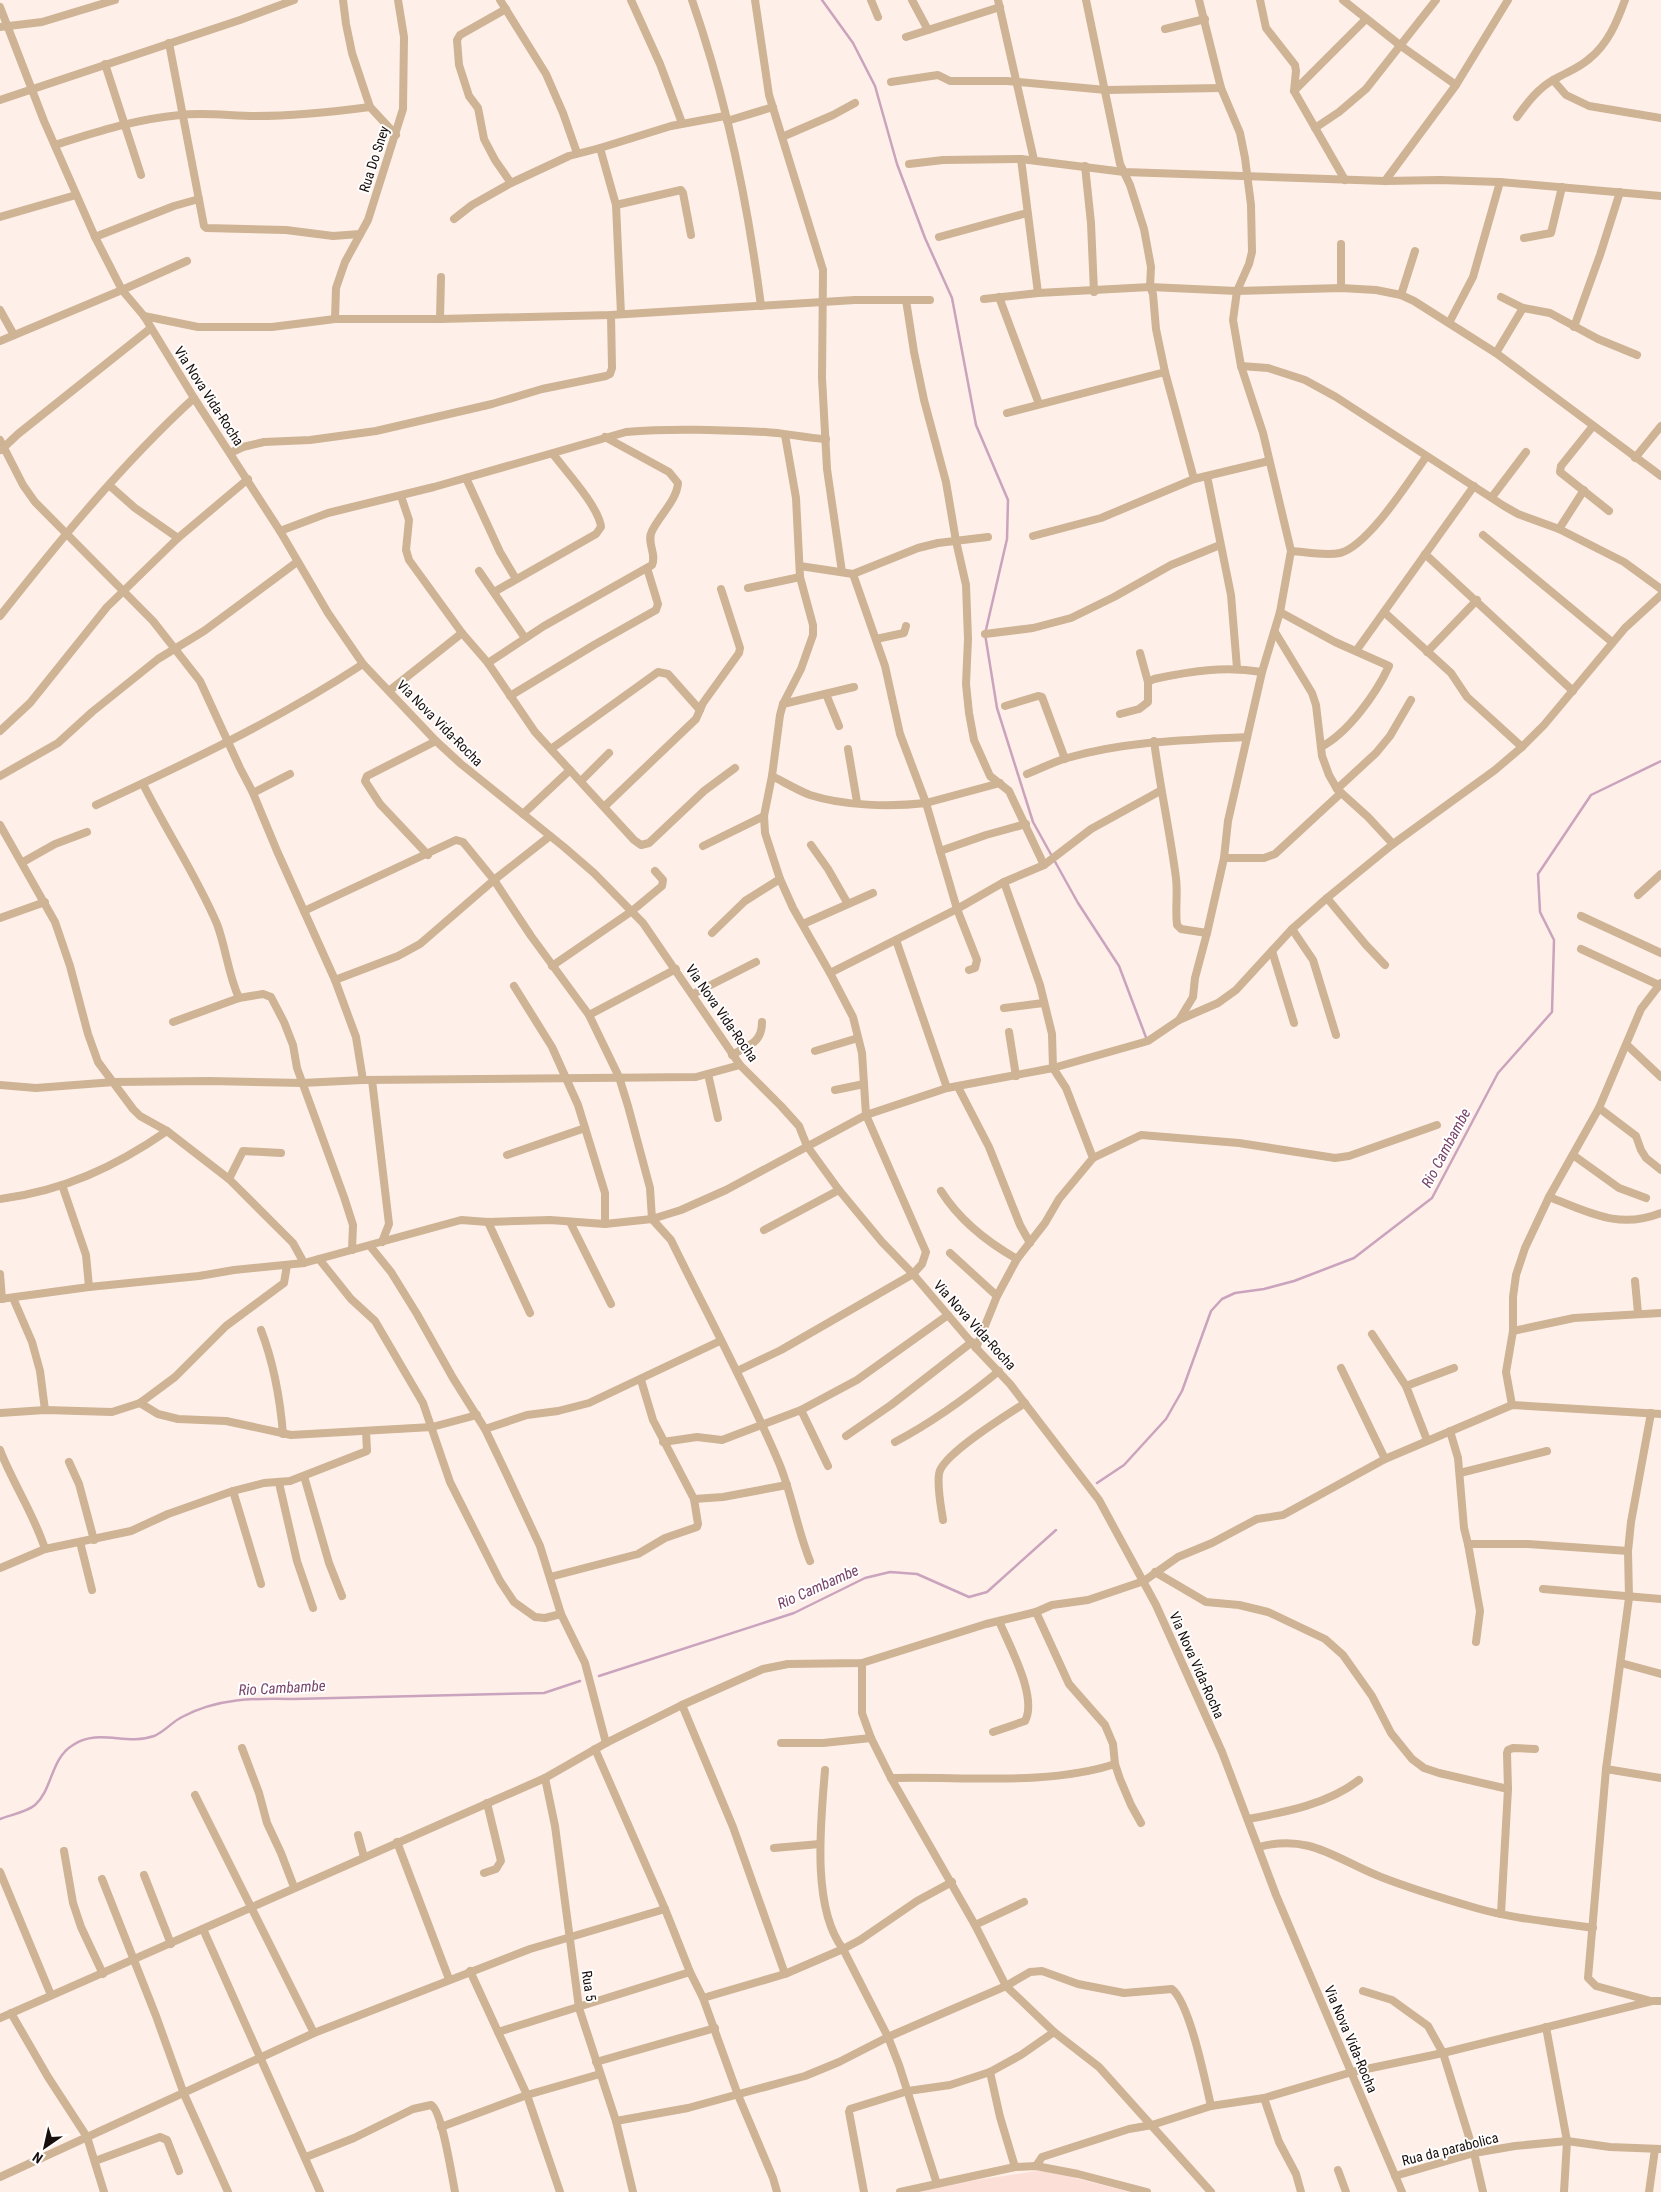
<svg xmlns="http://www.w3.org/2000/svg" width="1661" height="2192" viewBox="0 0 1661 2192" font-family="'Roboto Condensed',sans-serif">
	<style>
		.built { fill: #fce0d7 }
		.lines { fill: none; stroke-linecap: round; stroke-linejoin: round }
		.stream { stroke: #caa3bd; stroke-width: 2.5 }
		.minor { stroke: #ceb394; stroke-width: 8 }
		.labels { text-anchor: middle; stroke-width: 4; stroke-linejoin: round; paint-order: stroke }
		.street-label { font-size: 14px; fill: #180f0c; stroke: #fff }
		.water-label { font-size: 15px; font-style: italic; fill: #774368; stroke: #fff }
	</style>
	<rect width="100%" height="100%" fill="#ffefe9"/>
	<polygon class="built" points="1043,2170 1131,2192 915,2192 945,2185"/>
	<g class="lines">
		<g class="stream">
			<polyline points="822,0 853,43 875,86 897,164 925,238 952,298 976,425 1008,500 1007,539 985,634 997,708 1033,822 1078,903 1119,966 1147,1040"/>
			<polyline points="1097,1483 1124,1465 1166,1419 1182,1391 1211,1311 1222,1299 1235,1293 1264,1289 1294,1281 1354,1258 1432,1198 1498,1073 1552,1012 1554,940 1540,912 1538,874 1591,795 1661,761"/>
			<polyline points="599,1676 794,1613 865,1578 890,1572 917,1574 969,1597 987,1592 1056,1530"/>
			<path d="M 0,1819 C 10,1815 27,1812 35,1805 C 53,1789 50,1759 73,1745 C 99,1728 126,1746 154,1736 C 164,1732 172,1722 182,1717 C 217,1698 255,1698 293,1699 L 544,1693 L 580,1681"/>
		</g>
		<g class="minor">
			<polyline points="343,0 346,24 352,53 370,107 396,135"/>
			<polyline points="500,0 546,74 563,113 577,153"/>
			<polyline points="631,0 660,64 682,123"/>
			<path d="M 692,0 C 726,98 748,204 761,306"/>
			<polyline points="755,0 769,95 823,270 822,378 827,469 842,572"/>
			<polyline points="871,0 878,17"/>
			<polyline points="912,0 928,30 1000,7"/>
			<polyline points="998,0 1034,160"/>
			<polyline points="1086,0 1120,164 1130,185 1144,229 1151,267 1150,287 1153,294 1156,329 1165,372 1194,479"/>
			<polyline points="1260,0 1266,28 1295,65 1296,71 1294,91 1345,180"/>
			<polyline points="1343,0 1401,46 1456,85"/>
			<polyline points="0,7 44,121 95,237 122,290 144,316 194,398 280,531 328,613 363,664 436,741 461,764 564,847 594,873 643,923 740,1065 781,1106 799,1126 807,1146 839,1190 882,1242 913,1274 976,1348 1010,1384 1099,1500 1156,1605 1222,1752 1276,1895 1402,2192"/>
			<polyline points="506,9 460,35 457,40 459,65 469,96 478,108 484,139 495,160 511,183"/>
			<polyline points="0,27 42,22 115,0"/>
			<polyline points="1165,29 1205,19"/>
			<polyline points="906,37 928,30"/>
			<polyline points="169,43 204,226 206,228 286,230 333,236 360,234"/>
			<polyline points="105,64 141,175"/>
			<polyline points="1553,80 1566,95 1589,106 1661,118"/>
			<polyline points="891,82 938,75 950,81 1007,81 1106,90 1221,88"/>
			<polyline points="1294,91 1366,19"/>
			<polyline points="0,100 240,20 294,0"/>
			<path d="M 1517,117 C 1527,103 1539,87 1555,79 C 1567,72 1579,68 1589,59 C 1608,44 1617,22 1625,0"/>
			<polyline points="727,121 773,107"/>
			<polyline points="1315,128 1339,112 1366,89 1436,0"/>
			<polyline points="782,137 833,115 855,103"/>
			<path d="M 55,145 C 96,132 136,119 180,115 C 205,112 231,116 256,116 C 294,116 332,112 370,107"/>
			<polyline points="600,148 616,205 621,314"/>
			<polyline points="1021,159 1038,293"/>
			<polyline points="909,164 943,160 1021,159 1124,172 1385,181 1440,180 1500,182 1661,196"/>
			<polyline points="1085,166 1091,223 1094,292"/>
			<polyline points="1385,181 1456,85 1508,0"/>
			<polyline points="616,205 681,190 683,193 691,235"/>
			<polyline points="0,217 76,195"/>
			<polyline points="454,219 472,205 511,183 569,156 600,148 671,126 725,116"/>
			<polyline points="95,237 174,206 199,199"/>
			<polyline points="939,237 1027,213"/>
			<polyline points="1524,238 1551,233 1562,187"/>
			<polyline points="1341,244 1341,288"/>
			<polyline points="1401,295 1415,251"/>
			<polyline points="999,297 1039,404"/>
			<polyline points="1501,297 1523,308 1550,313 1598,339 1637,355"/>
			<polyline points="984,299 1038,293 1150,287 1237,291 1341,288 1376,290 1401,295 1414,301 1496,353 1661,476"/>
			<polyline points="906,300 914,352 924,400 946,482 956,541 966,585 968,639 966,684 969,713 974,740 990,776 1009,791 1044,865"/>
			<polyline points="0,310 14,335"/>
			<polyline points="144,316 198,327 272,327 335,319 440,319 611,315 855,300 930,300"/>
			<polyline points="335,319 336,288 345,262 368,220 403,109 404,37 398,0"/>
			<polyline points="440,319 441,277"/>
			<polyline points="1449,323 1473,277 1500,182"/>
			<polyline points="1574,327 1600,255 1620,192"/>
			<polyline points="0,341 122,290 187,261"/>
			<polyline points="1496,353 1523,308"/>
			<polyline points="1241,366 1268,368 1305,380 1336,397 1504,506 1518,514 1559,529 1624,562 1661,589"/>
			<polyline points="1007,413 1165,372"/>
			<polyline points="1593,426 1561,466 1560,472 1609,511"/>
			<polyline points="0,440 23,485 35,502 153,621 200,681 240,768 253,793 277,851 335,980 356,1037 363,1080"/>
			<polyline points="1,450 18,434 151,328"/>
			<polyline points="230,453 243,447 264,442 310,440 376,431 492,404 542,389 606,376 610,374 612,368 611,315"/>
			<polyline points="1635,458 1661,426"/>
			<polyline points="1207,476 1231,595 1237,668"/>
			<polyline points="466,478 500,552 516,579"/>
			<polyline points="109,485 135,508 178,538"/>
			<polyline points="401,496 409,520 406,550 409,560 462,633 488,663 535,732 634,840 641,845 649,843 704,791 735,768"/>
			<polyline points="1492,497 1526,452"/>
			<polyline points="1559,529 1584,490"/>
			<path d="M 280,531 L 328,513 L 434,487 L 626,432 C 672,428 719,430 765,432 C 785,433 805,438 826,439"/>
			<polyline points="1483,535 1612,642"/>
			<polyline points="1033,536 1101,518 1194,479 1269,461"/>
			<path d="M 1291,551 C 1306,552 1325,556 1340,553 C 1368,546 1409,481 1426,457"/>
			<polyline points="1425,554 1573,691"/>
			<polyline points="800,566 853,574 918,548 938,543 988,537"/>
			<polyline points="479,571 525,638"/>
			<polyline points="853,574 885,666 900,734 926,803 1000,783"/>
			<polyline points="748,588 800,577"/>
			<path d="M 494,592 L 596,534 L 601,527 C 599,507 565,470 553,454"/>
			<path d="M 1280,612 L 1335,642 L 1389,666 C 1376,694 1348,733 1321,747"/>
			<polyline points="1384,612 1451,673 1467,697 1522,747"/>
			<path d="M 0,616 C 60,540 122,464 194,398"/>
			<polyline points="1275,632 1312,693 1316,705 1322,756 1329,775 1337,789 1368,817 1393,844"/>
			<polyline points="985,634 1033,628 1071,618 1114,597 1171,565 1220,545"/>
			<polyline points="876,639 904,633 906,626"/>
			<polyline points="1356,651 1474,486"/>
			<polyline points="1427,652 1477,600"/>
			<polyline points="1140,653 1148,682"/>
			<path d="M 488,663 L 544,626 L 652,565 C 657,554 646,542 652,531 C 659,516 677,500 678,483 L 669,472 L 605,437"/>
			<polyline points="389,691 462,633"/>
			<polyline points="826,694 839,726"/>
			<polyline points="510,696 594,645 656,610 658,604 647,568"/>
			<polyline points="783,704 854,687"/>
			<polyline points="1005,706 1038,696 1042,697 1065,759"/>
			<path d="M 1120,714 L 1139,709 L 1148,702 L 1148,682 L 1154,679 C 1191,671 1224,666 1262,672"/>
			<polyline points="0,731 30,703 107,607 178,538 248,479"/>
			<path d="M 1154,741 C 1160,787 1170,832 1176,878 C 1178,894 1175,909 1177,925 L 1181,929 L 1207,933"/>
			<polyline points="551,749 658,672 668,674 700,710"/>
			<polyline points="848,749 857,802"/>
			<path d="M 1027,774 C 1040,769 1053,762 1067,758 C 1125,741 1186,740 1247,737"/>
			<polyline points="0,776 58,743 92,712 158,659 204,631 297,562"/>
			<path d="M 772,776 C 784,782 797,790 810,795 C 844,806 891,807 926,803 L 957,909 L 977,960 L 975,968 L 969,970"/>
			<polyline points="581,781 609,753"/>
			<path d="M 143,784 C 167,832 196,875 217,924 C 226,948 228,974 239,998"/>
			<polyline points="1337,789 1376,753 1390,736 1411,700"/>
			<polyline points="253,793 290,774"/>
			<path d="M 96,805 C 187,763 279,719 363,664"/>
			<polyline points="605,806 696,719 703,703 739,653 740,648 721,589"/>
			<polyline points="523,814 570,770"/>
			<polyline points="0,825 55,922 70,966 88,1034 98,1062 133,1109 140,1116 167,1131 229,1179 293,1243 304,1263"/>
			<polyline points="811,845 828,869 848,904"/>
			<polyline points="703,846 764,816"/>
			<polyline points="940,851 986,835 1026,824"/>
			<polyline points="428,855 380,804 365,781 367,776 436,741"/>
			<polyline points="1224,858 1264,858 1275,854 1341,793"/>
			<polyline points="23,862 55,844 87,832"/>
			<polyline points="1638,895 1661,874"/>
			<polyline points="1327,898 1366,945 1385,965"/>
			<path d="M 304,911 L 456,840 L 463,842 L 494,880 L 531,936 L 589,1015 L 619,1077 L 628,1106 L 650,1188 L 652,1219 L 671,1240 C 707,1314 747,1387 779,1463 C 792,1494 797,1529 810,1561"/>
			<polyline points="1581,916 1661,953"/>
			<polyline points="0,918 45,902"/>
			<polyline points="803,924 873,893"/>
			<polyline points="1292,929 1313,960 1336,1035"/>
			<polyline points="712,933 745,901 780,879"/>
			<polyline points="896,940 947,1088"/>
			<polyline points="1581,949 1661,986"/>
			<polyline points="1272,951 1294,1023"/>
			<polyline points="552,966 632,911 662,886 663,880 655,871"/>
			<polyline points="830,973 957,909 1004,882 1044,865 1091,829 1160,791"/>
			<polyline points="335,980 398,956 420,944 494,880 550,836"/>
			<polyline points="514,986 552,1047 578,1105 605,1193 605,1224"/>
			<polyline points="693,994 756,962"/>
			<polyline points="1004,1008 1043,1003"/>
			<polyline points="589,1015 676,969"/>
			<polyline points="1179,1020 1193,997 1195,978 1207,933 1224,858 1228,821 1262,672 1280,612 1291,551 1263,433 1241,366 1233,320 1237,291 1249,264 1252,252 1251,205 1245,158 1240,133 1221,88 1199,0"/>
			<polyline points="173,1022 239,998 263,994 271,997 284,1022 293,1045 297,1068 344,1197 353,1225 352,1250"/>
			<polyline points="1009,1032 1016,1076"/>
			<polyline points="1627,1045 1661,1077"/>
			<polyline points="815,1051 858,1038"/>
			<path d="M 732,1055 C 749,1045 762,1043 762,1022"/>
			<polyline points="708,1074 718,1118"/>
			<polyline points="372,1080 389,1224 382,1242"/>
			<polyline points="0,1085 36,1088 114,1082 209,1081 302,1083 363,1080 696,1077 740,1065"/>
			<polyline points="958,1087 989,1147 1020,1225 1030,1243"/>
			<polyline points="835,1090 864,1084"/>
			<polyline points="1599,1108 1636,1136 1641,1150 1646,1158 1661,1170"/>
			<polyline points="507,1155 585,1128"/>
			<polyline points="1573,1155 1619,1188 1646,1198"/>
			<polyline points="1093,1158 1141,1135 1239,1143 1335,1158 1349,1156 1437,1125"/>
			<polyline points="229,1179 243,1151 281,1153"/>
			<polyline points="62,1185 86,1255 89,1287"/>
			<path d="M 941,1191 C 960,1221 987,1242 1017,1259"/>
			<path d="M 1549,1197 C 1589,1212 1618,1230 1661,1213"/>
			<path d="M 0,1199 C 63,1191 115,1167 167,1131"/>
			<polyline points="488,1222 530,1313"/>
			<polyline points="570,1222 611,1304"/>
			<polyline points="764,1230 839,1190"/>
			<polyline points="370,1246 391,1272 417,1314 453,1378 485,1429 507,1475 540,1546 561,1614 585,1663 606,1743"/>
			<polyline points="950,1253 997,1296"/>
			<polyline points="319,1259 351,1299 375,1321 406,1374 423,1403 450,1482 500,1581 514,1602 535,1617 545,1618 561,1614"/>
			<polyline points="0,1274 2,1299"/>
			<polyline points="1635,1281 1638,1313"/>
			<polyline points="13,1298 32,1342 40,1371 45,1410"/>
			<polyline points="0,1299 89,1287 199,1276 234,1270 304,1263 461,1220 488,1222 550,1220 605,1224 652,1219 681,1210 726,1190 866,1115 947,1088 1053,1068 1148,1041 1179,1020 1218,1003 1236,990 1292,929 1327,898 1393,844 1495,770 1522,747 1544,725 1625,628 1661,595"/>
			<path d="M 261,1330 C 274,1364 280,1398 283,1434"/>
			<polyline points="1513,1331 1574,1318 1661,1313"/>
			<polyline points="1372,1334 1406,1386 1427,1440"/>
			<polyline points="976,1348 997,1296 1017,1259 1045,1223 1059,1199 1093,1158 1066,1088 1053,1068 1052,1034 1040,985 1004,882"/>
			<polyline points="1341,1368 1385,1459"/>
			<polyline points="737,1371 781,1350 913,1274 922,1264 926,1252 866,1115 862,1053 853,1017 830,973 793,908 780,879 765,833 764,816 772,776 780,715 783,704 801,669 813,635 813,625 800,577 796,498 785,435"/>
			<polyline points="1406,1386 1454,1368"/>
			<polyline points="140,1403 158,1414 178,1419 226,1421 291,1435 432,1427 477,1415"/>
			<polyline points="1512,1405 1506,1372 1513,1331 1513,1297 1516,1275 1525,1248 1549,1197 1599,1108 1641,1009 1661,983"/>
			<polyline points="801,1410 828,1466"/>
			<polyline points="0,1413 45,1410 112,1412 140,1403 175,1377 226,1326 284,1283 287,1265"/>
			<polyline points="485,1429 527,1415 558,1411 589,1403 720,1341"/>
			<polyline points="1450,1431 1458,1458 1464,1528 1468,1544 1480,1611 1476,1642"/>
			<polyline points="846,1436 891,1405 972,1342"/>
			<polyline points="663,1442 697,1437 722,1440 801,1410 857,1380 948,1315"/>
			<path d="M 895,1442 C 933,1422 966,1398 999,1371"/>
			<path d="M 0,1450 C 13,1484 34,1514 45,1549"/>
			<polyline points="69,1462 79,1484 94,1540"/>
			<polyline points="1460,1473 1547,1451"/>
			<polyline points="304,1476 329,1563 342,1596"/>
			<polyline points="279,1483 297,1561 313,1608"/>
			<polyline points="233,1491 261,1584"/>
			<polyline points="694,1499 723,1497 787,1485"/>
			<path d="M 943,1520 C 941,1506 937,1488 939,1474 C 941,1455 1007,1415 1025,1403"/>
			<polyline points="80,1542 92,1590"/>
			<polyline points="1468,1544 1528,1544 1628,1551"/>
			<polyline points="0,1568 45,1549 131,1531 168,1514 233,1491 264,1483 290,1481 367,1451 366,1431"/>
			<polyline points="1155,1572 1206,1602 1239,1605 1268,1612 1325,1639 1343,1655 1372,1696 1391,1733 1412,1759 1424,1768 1439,1773 1508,1789 1501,1914"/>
			<polyline points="550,1577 638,1554 665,1538 697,1527 698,1524 694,1499 653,1420 641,1380"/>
			<polyline points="1543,1589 1661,1599"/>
			<polyline points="1036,1612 1069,1684 1105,1725 1113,1744 1115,1764 1120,1779 1131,1805 1141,1823"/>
			<polyline points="862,1663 862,1713 871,1738 891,1778 975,1925 1006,1986 1054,2032 1099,2067 1211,2192"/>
			<polyline points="1621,1663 1661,1674"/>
			<polyline points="682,1705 733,1827 785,1974"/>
			<path d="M 993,1732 L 1025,1721 C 1038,1697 1009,1645 999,1621"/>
			<polyline points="781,1743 823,1743 871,1738"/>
			<polyline points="242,1748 259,1793 267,1823 281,1853 294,1887"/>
			<polyline points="595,1749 665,1909 690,1972 703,1998 738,2095 773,2178 777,2192"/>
			<polyline points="1606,1769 1661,1778"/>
			<path d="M 825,1770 C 821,1820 811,1907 843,1949 L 888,2037 L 899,2065 L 937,2184"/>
			<polyline points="545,1778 555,1826 579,2008 616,2121 633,2192"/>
			<path d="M 891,1778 C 962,1776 1048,1786 1115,1764"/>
			<polyline points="1508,1789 1507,1753 1508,1750 1513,1748 1535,1749"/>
			<polyline points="195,1795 314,2033"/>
			<path d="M 1248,1819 C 1286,1812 1328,1804 1359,1780"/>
			<polyline points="358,1835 364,1857"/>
			<polyline points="397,1842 449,1979"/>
			<path d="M 1259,1847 C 1310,1833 1337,1860 1381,1877 C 1412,1889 1445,1899 1476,1908 C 1514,1919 1554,1922 1593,1928"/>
			<polyline points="774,1848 820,1844"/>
			<polyline points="64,1851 73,1903 81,1927 103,1974"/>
			<polyline points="0,1872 51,1995"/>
			<polyline points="484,1873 496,1869 501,1861 487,1803"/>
			<polyline points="144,1875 171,1944"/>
			<polyline points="102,1879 156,2016 184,2094 228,2192"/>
			<polyline points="975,1925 1024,1902"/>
			<polyline points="203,1929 320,2192"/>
			<polyline points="470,1971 527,2095 560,2192"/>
			<polyline points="1363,1991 1392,2000 1428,2026 1443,2053 1474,2153 1483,2192"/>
			<polyline points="703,1998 785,1974 843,1949 860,1940 917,1901 952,1882"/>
			<polyline points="1651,2001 1596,1986 1588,1978 1606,1769 1629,1598 1628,1551 1631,1522 1651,1413"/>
			<polyline points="11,2013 48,2077 87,2137 104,2192"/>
			<polyline points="0,2018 545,1778 606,1743 682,1705 763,1669 788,1664 862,1663 986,1624 1036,1612 1052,1605 1088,1600 1144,1581 1178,1557 1212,1543 1257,1519 1283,1515 1385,1459 1512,1405 1661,1414"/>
			<polyline points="1546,2027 1567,2141 1564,2192"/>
			<polyline points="498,2032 690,1972"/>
			<polyline points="596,2062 715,2028"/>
			<polyline points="990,2072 1000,2117 1015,2167"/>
			<polyline points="1264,2098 1279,2142 1296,2174 1301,2192"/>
			<path d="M 616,2121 L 688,2108 L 805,2076 L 839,2062 L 888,2037 L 1006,1986 L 1030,1972 L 1042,1971 L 1078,1984 L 1124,1993 L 1172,1989 C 1190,2004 1205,2080 1211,2106"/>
			<polyline points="441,2127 527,2095 600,2074"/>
			<path d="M 306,2157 L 354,2138 L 413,2109 L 431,2105 C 442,2110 452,2177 455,2192"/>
			<polyline points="95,2161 160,2137 167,2140 179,2171"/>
			<polyline points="1036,2166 1042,2157 1129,2129 1152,2125 1211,2106 1264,2098 1352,2072 1443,2053 1652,2001 1661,2001"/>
			<polyline points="1338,2170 1346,2192"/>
			<polyline points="1395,2176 1474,2153 1515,2146 1567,2141 1610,2147 1661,2149"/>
			<polyline points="0,2177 314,2033 530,1949 665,1909"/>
			<polyline points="864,2192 849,2112 850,2109 908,2091 950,2085 990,2072 1021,2055 1054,2032"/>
			<polyline points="900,2192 1015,2167 1036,2166 1078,2174 1147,2192"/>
			<polyline points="1649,2192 1655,2149"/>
		</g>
	</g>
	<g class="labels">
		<g class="street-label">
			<text transform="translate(374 159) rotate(-72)" y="5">Rua Do Sney</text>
			<text transform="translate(209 396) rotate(57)" y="5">Via Nova Vida-Rocha</text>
			<text transform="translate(440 723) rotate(45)" y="5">Via Nova Vida-Rocha</text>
			<text transform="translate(722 1013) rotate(55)" y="5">Via Nova Vida-Rocha</text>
			<text transform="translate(975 1325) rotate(48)" y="5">Via Nova Vida-Rocha</text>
			<text transform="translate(1197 1665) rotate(66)" y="5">Via Nova Vida-Rocha</text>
			<text transform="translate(589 1986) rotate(81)" y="5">Rua 5</text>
			<text transform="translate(1351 2039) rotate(67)" y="5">Via Nova Vida-Rocha</text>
			<text transform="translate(1450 2149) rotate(-14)" y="5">Rua da parabolica</text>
		</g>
		<g class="water-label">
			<text transform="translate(1446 1148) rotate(-62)" y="5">Rio Cambambe</text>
			<text transform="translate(818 1587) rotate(-24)" y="5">Rio Cambambe</text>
			<text transform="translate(282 1688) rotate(-3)" y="5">Rio Cambambe</text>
		</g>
	</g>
	<g transform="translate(45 2147) rotate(214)" stroke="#ffffff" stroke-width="4" paint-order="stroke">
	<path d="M0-4L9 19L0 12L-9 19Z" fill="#180f0c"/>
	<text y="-8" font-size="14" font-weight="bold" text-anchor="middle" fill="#180f0c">N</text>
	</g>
</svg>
